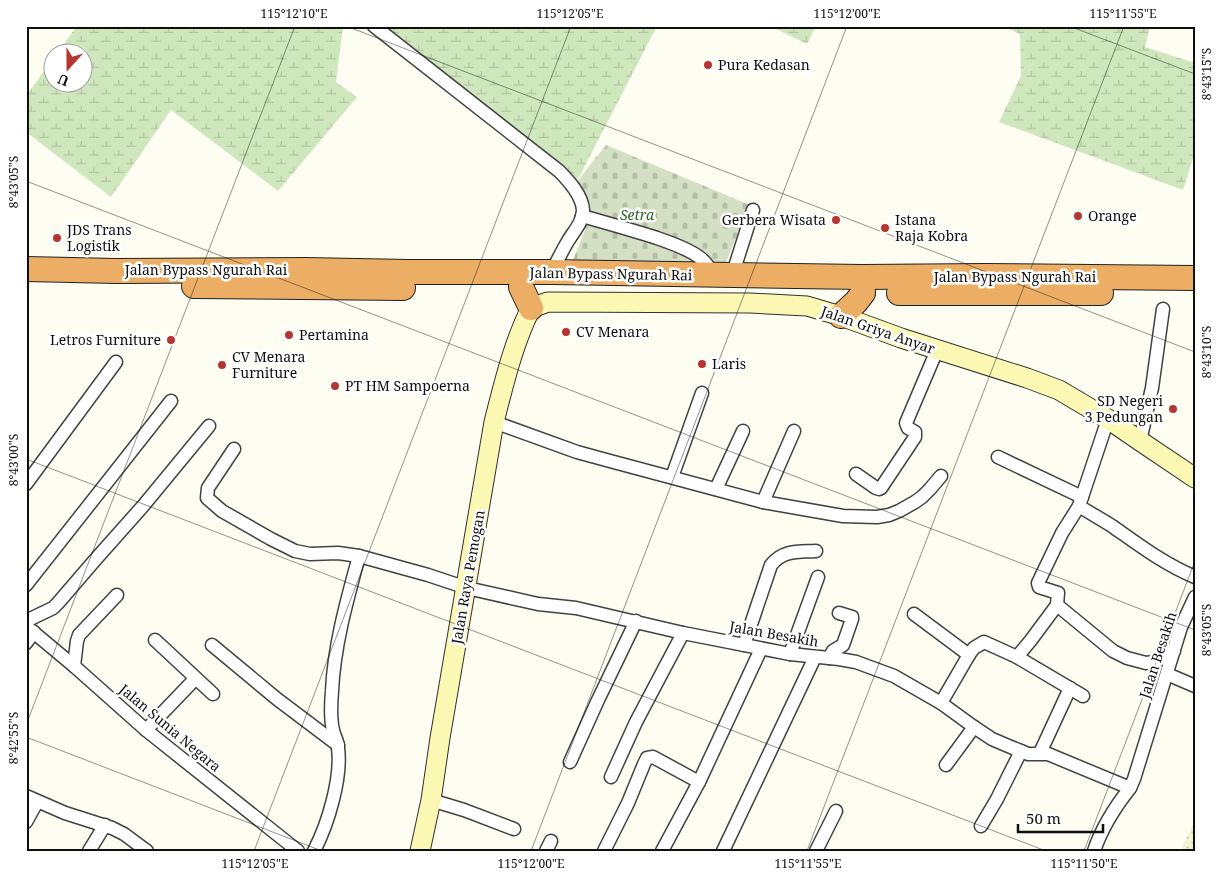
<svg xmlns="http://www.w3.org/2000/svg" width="1221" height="877" viewBox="0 0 1221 877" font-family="'Noto Serif',serif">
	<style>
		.farmland { fill: url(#farmland-dots) }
		.wetland { fill: url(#wetland-marsh) }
		.cemetery { fill: url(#cemetery-stones) }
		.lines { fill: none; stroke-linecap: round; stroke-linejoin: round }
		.street-casing { stroke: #424242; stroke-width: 15 }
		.secondary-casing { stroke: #313131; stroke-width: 21 }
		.highway-casing { stroke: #202020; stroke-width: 26 }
		.street { stroke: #fff; stroke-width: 12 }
		.secondary { stroke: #faf8b2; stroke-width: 19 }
		.highway { stroke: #ebae64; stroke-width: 24 }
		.ticks { fill: none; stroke: #0f0f0f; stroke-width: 1; stroke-opacity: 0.45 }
		.poi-dot { fill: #b73530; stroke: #fff; stroke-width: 2 }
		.labels { text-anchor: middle; stroke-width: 5; stroke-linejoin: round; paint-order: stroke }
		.poi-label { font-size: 14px; fill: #0f0f0f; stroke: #fff; text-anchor: start }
		.park-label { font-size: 14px; font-style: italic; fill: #2a6323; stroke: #fff }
		.street-label { font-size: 14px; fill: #0f0f0f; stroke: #fff }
		.neatline { fill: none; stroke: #0f0f0f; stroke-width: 2 }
		.ticks-label { font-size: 12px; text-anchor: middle; fill: #0f0f0f }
	</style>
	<defs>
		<pattern id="farmland-dots" width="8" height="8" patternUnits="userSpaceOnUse" patternTransform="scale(1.25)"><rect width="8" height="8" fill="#f3f3d3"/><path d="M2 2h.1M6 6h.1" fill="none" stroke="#cfcfb4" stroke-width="1.8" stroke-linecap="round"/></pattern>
		<pattern id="wetland-marsh" width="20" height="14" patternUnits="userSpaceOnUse" patternTransform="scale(1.25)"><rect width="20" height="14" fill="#cfe7bd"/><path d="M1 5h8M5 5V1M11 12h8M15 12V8" fill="none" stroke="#b1c5a1"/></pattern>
		<pattern id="cemetery-stones" width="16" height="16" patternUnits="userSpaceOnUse" patternTransform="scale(1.25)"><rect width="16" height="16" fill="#d4e0c4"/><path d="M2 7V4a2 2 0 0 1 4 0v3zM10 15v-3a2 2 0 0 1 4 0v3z" fill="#b5bfa7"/></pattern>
	</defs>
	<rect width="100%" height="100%" fill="#fefdf2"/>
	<polygon class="farmland" points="1195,820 1195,851 1180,851"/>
	<g class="wetland">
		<polygon points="77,26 343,26 336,82 357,97 278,191 171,110 111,197 26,132 26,96 52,60 52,82 82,82 82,52 58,52"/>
		<polygon points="378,26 657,26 576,183"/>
		<polygon points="770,26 816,26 807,44"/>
		<polygon points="1002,26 1150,26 1145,47 1195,63 1195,152 1183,190 999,122 1021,76 1020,34"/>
	</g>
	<polygon class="cemetery" points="606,145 750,205 723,269 571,265 585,230 584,209 576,183"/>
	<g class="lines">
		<g class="street-casing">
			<g id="street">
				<path d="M 374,26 L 559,171 C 569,181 582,195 583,210 C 583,222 574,231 568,241 C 562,251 557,261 552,272"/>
				<path d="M 582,216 C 607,223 632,230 657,238 C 671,243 687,248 699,257 C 706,262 710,268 713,275"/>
				<polyline points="732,276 753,210"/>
				<path d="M 1108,419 L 1079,506 C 1090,513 1101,519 1112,526 C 1139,545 1164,564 1195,577"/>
				<polyline points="494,422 577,452 610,461 763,502 843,516 877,517 889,515 899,511 915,502 922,497 930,489 941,476"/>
				<polyline points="1140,441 1152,388 1163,309"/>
				<polyline points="234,449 208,488 207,498 222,511 271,539 295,551 310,554 338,553 359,556 428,575 467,588 538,604 576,608 683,633 790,654 839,659 856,662 894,676 941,703 974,727 992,739 1006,745 1028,754 1048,754 1130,788 1134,779 1181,627 1195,597"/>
				<polyline points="998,457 1082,497"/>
				<polyline points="856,474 876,488 879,489 881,488 915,437 915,432 908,428 906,423 937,350"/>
				<polyline points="672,477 702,393"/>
				<polyline points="26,484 116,362"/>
				<polyline points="716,489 743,431"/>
				<polyline points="763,502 794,431"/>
				<polyline points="26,585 171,401"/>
				<polyline points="1057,605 1113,651 1127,658 1146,663 1154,662 1174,651"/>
				<polyline points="914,614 969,655"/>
				<polyline points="26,621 53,608 58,603 95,560 143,506 209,426"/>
				<polyline points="26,626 74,666 146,730 298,851"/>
				<polyline points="155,640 213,694"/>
				<polyline points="26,643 34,632"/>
				<polyline points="212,645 277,699 338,745"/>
				<path d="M 744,645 L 771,565 C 783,550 797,552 816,551"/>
				<polyline points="790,654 818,577"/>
				<polyline points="1017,657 1031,640 1057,605 1058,593 1039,587 1038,583 1062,533 1079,506"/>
				<polyline points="829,658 833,651 843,645 852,619 852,617 839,613"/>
				<polyline points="74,666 77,641 79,635 117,595"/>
				<polyline points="1167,674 1195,686"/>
				<polyline points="941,703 970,653 974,648 984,642 1017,657 1083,696"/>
				<polyline points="146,730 195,679"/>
				<polyline points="1040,753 1070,688"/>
				<polyline points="570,762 598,700 636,621"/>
				<polyline points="946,765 974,727"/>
				<polyline points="611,777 636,722 683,633"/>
				<polyline points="26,796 65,813 112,828 124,834 147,851"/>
				<polyline points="431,800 464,810 514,829"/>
				<polyline points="26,822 37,802"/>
				<polyline points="981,826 997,799 1021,751"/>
				<polyline points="89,851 105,825"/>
				<path d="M 314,851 C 328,824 342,778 338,748 C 338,741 334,736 333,730 C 330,718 331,703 332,691 C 334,646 347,600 359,556"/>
				<polyline points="546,851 551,841"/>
				<polyline points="604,851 628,803 644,764 647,758 653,757 699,782"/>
				<polyline points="662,851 699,782 761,649"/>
				<polyline points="723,851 815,657"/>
				<polyline points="816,851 836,811"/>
				<path d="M 1094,851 C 1102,827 1115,807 1130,788"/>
			</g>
		</g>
		<g class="secondary-casing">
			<path id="secondary" d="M 420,851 L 431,800 L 440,738 L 494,422 C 504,383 513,344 531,308 L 548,302 L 750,303 L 807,306 L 841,316 L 901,338 L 1027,378 L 1059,390 L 1108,419 L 1140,441 L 1195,478"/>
		</g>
		<g class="highway-casing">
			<g id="highway">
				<polyline points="26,269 117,271 306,270 409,272 552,272 862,277 985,276 1195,278"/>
				<polyline points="194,286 403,288"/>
				<polyline points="521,287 531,308"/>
				<polyline points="899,293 1101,293"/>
				<polyline points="841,316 856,302 863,293 862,277"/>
			</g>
		</g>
		<use href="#street" class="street"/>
		<use href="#secondary" class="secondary"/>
		<use href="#highway" class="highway"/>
	</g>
	<path class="ticks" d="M 346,26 L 1195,352M 1069,26 L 1195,74M 26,181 L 1195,630M 26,459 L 1046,851M 26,725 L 295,26M 26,737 L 322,851M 254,851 L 571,26M 531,851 L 847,26M 807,851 L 1124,26M 1084,851 L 1195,561"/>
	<g class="poi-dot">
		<circle cx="708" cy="65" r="5"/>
		<circle cx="1078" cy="216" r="5"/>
		<circle cx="836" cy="220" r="5"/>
		<circle cx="885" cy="228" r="5"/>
		<circle cx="57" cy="238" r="5"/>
		<circle cx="566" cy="332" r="5"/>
		<circle cx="289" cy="335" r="5"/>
		<circle cx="171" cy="340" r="5"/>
		<circle cx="702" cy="364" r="5"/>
		<circle cx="222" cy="365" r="5"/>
		<circle cx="335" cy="386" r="5"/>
		<circle cx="1173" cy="409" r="5"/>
	</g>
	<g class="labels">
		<g class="poi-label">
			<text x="718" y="70">Pura Kedasan</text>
			<text x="1088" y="221">Orange</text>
			<text x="826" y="225" text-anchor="end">Gerbera Wisata</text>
			<text x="895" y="225">Istana<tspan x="895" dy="16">Raja Kobra</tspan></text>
			<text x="67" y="235">JDS Trans<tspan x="67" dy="16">Logistik</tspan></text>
			<text x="576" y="337">CV Menara</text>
			<text x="299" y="340">Pertamina</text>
			<text x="161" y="345" text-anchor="end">Letros Furniture</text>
			<text x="232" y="362">CV Menara<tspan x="232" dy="16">Furniture</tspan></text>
			<text x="712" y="369">Laris</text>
			<text x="345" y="391">PT HM Sampoerna</text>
			<text x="1163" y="406" text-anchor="end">SD Negeri<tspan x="1163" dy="16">3 Pedungan</tspan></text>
		</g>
		<g class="park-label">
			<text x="637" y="220">Setra</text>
		</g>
		<g class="street-label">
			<text x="206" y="275">Jalan Bypass Ngurah Rai</text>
			<text transform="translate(611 274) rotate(1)" y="5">Jalan Bypass Ngurah Rai</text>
			<text x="1015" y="282">Jalan Bypass Ngurah Rai</text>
			<text transform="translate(878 330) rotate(19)" y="5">Jalan Griya Anyar</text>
			<text transform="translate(468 577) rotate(-80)" y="5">Jalan Raya Pemogan</text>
			<text transform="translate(774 634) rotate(10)" y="5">Jalan Besakih</text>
			<text transform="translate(1158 655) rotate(-72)" y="5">Jalan Besakih</text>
			<text transform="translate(170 728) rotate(40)" y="5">Jalan Sunia Negara</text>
		</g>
	</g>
	<rect width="1221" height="877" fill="none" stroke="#ffffff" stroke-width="55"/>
	<g transform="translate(68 68) rotate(201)"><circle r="24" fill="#ffffff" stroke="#9f9f9f"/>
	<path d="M0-4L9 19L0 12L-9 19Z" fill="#b73530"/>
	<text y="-8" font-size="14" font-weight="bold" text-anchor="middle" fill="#0f0f0f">U</text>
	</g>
	<path d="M1018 824v8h85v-8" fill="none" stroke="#0f0f0f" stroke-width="2.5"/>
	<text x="1026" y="824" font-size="15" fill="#0f0f0f" stroke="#ffffff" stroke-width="4" paint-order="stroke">50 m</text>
	<rect x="28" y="28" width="1166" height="822" class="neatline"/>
	<g class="ticks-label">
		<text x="294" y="18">115°12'10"E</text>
		<text x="570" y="18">115°12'05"E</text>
		<text x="847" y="18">115°12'00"E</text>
		<text x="1123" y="18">115°11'55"E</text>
		<text transform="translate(1207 74) rotate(-90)" y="4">8°43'15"S</text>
		<text transform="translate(14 182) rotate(-90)" y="4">8°43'05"S</text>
		<text transform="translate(1207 352) rotate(-90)" y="4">8°43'10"S</text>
		<text transform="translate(14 460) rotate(-90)" y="4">8°43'00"S</text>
		<text transform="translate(1207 630) rotate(-90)" y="4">8°43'05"S</text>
		<text transform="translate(14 738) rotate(-90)" y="4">8°42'55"S</text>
		<text x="255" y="868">115°12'05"E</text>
		<text x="531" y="868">115°12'00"E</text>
		<text x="808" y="868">115°11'55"E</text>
		<text x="1084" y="868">115°11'50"E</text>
	</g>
</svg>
